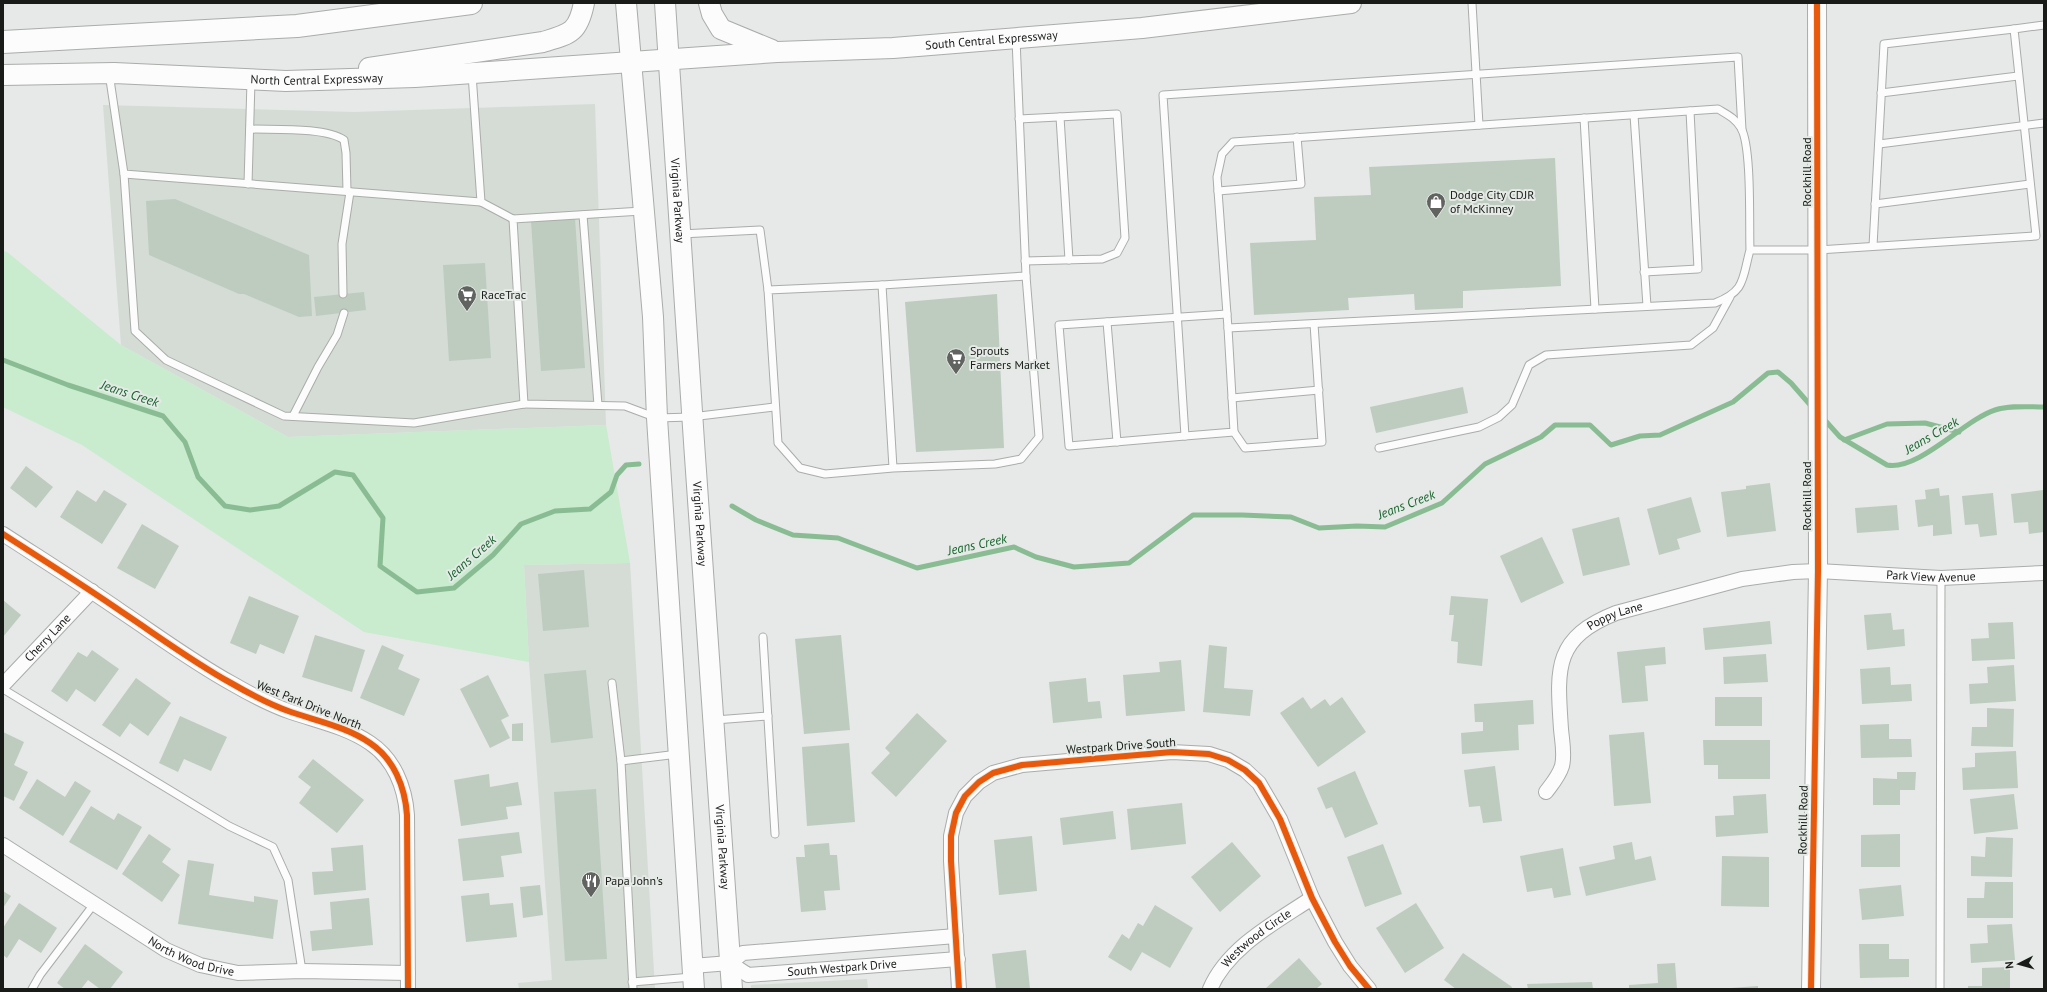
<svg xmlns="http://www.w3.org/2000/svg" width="2047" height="992" viewBox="0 0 2047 992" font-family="'PT Sans',sans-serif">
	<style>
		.built { fill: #d4dcd5 }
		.green { fill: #c9ebce }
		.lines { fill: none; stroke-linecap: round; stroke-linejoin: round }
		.stream { stroke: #8abc94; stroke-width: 5 }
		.building { fill: #bdccbf }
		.service-casing { stroke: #aaacaa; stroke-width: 9 }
		.minor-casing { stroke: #aaacaa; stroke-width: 16 }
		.tertiary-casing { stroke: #aaacaa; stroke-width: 20 }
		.secondary-casing { stroke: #aaacaa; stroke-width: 22 }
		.motorway-casing { stroke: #aaacaa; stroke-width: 24 }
		.service { stroke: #fbfcfb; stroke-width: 7 }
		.minor { stroke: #fbfcfb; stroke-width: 14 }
		.tertiary { stroke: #fbfcfb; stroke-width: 18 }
		.secondary { stroke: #fbfcfb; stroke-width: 20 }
		.motorway { stroke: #fbfcfb; stroke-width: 22 }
		.cycleway-casing { stroke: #e5eae6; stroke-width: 8 }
		.cycleway { stroke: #e8590c; stroke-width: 6 }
		.labels { text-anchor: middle; stroke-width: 4; stroke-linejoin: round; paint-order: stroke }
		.street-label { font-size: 12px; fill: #191b19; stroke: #e5eae6 }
		.poi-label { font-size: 12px; fill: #191b19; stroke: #e5eae6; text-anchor: start }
		.water-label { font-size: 13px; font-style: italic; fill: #17632e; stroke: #e5eae6 }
	</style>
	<rect width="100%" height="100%" fill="#e6e9e7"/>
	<g class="built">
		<polygon points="595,104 606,425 288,437 121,345 103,105 354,112"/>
		<polygon points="630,563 655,989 519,989 518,983 552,980 529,662 524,565"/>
		<polygon points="867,979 868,989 751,989 751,985"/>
	</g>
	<polygon class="green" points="3,251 7,252 121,345 288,437 606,425 630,563 524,565 529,662 364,632 82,445 3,407"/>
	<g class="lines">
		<g class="stream">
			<polyline points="3,360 68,385 163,416 185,442 198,477 225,506 250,510 279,506 335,472 353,475 383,518 380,566 417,592 454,588 493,555 521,524 555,511 590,509 611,492 617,475 626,465 639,464"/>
			<path d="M 1823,418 L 1840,437 L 1887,465 C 1919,471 1964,420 1995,410 C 2010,405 2028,407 2044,407"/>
			<polyline points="1844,440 1887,424 1925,423 1959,432"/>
			<polyline points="732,506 756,520 793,535 838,538 917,568 1014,547 1036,557 1074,567 1129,563 1193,515 1242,515 1291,517 1319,528 1357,526 1385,527 1442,503 1485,464 1541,437 1555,425 1590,425 1611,445 1640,436 1660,435 1733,402 1768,373 1778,372 1791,383 1812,407"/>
		</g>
	</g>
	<g class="building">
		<polygon points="1555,158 1561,286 1463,291 1463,308 1415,310 1414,294 1348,298 1349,310 1254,315 1250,243 1316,240 1314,197 1371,195 1369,167"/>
		<polygon points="175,199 309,255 312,316 299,317 244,294 239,294 149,255 146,201"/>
		<polygon points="575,218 585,368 541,371 531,221"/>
		<polygon points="485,263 491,358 449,361 443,265"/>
		<polygon points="364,292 366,310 316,316 314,297"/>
		<polygon points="997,294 1004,448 916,452 905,302"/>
		<polygon points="1463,387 1468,413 1376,433 1370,407"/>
		<polygon points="26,466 53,487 36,508 10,488"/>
		<polygon points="1770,483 1776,531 1727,537 1721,492 1746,489 1746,486"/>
		<polygon points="1939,488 1940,496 1949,495 1952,534 1933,536 1933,525 1918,527 1915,500 1926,499 1925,490"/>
		<polygon points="77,490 96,502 104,490 127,504 102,544 60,517"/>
		<polygon points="2043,490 2044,532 2029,534 2028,522 2014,523 2011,494"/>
		<polygon points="1993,493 1997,535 1980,537 1978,524 1965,525 1962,496"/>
		<polygon points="1691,497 1701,532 1677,539 1680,549 1659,555 1647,509"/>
		<polygon points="1897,505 1899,530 1857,533 1855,508"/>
		<polygon points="1619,517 1630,565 1583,576 1572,529"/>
		<polygon points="142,524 179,546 155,589 117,568"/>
		<polygon points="1542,537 1564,583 1521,603 1500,556"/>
		<polygon points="584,570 589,627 543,631 538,574"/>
		<polygon points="249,596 299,616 284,654 260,644 256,654 230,643"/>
		<polygon points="1451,596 1488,599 1482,666 1457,663 1458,642 1451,641 1454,615 1449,615"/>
		<polygon points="3,600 21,615 3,637"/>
		<polygon points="1891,613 1893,630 1904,629 1905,646 1867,650 1864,615"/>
		<polygon points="1770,621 1772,644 1705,650 1703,628"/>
		<polygon points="2013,622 2015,659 1972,661 1971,639 1989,638 1988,623"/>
		<polygon points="315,635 365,650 352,692 302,677"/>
		<polygon points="841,635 850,730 804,734 795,639"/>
		<polygon points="382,645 404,655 398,669 420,679 404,716 360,698"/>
		<polygon points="1209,645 1227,647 1224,688 1253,690 1250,716 1203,712"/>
		<polygon points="1665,647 1666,664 1645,666 1648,701 1622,703 1617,652"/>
		<polygon points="92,650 119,669 95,702 76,689 67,702 51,691 78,652 87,657"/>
		<polygon points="1766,654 1768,682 1724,684 1723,657"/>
		<polygon points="1181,660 1185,711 1126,716 1123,675 1160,672 1159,662"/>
		<polygon points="2014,665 2016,701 1970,704 1969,684 1988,683 1987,667"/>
		<polygon points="1890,667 1891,685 1911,684 1912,701 1862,704 1860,669"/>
		<polygon points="586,670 593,738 551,743 544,674"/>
		<polygon points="488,675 509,716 501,720 510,738 490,748 460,689"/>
		<polygon points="136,678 171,703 148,736 130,723 120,737 102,725"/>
		<polygon points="1086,678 1088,702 1100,701 1102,718 1053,723 1049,682"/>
		<polygon points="1303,697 1311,709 1325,699 1330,706 1342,697 1366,732 1318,767 1280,713"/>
		<rect x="1715" y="697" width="47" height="29"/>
		<polygon points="1533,700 1534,724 1518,725 1519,750 1462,754 1461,733 1483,731 1483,722 1475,722 1474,704"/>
		<polygon points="1987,708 2014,709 2013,747 1971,746 1972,727 1987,727"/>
		<polygon points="917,713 947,741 896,797 871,773 890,753 885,748"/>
		<polygon points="180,716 227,737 211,771 184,759 178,772 159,763"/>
		<polygon points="523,723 523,741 512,741 512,724"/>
		<polygon points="1889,724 1889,739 1911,739 1912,757 1861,758 1860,725"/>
		<polygon points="3,732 24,742 14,765 28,772 14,801 3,796"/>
		<polygon points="1644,732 1651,803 1614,806 1609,735"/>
		<polygon points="1703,740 1770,740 1770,779 1718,779 1718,765 1704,765"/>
		<polygon points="849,743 855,822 807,826 802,747"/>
		<polygon points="2016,751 2018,788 1963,790 1962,768 1975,767 1975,753"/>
		<polygon points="313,759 364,800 337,833 299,803 311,787 298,777"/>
		<polygon points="1495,766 1502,821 1483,823 1480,806 1469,807 1464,770"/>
		<polygon points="1355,771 1378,824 1345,838 1332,807 1326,809 1317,788"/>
		<polygon points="1897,772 1916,772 1915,790 1900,790 1900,805 1873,805 1873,778 1897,779"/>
		<polygon points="489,774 490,787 518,782 522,805 506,807 508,819 461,826 454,780"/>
		<polygon points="37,779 65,797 75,781 91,791 63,836 19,808"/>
		<polygon points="596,789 607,959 565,961 554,792"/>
		<polygon points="1766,794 1768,833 1716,837 1715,816 1734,815 1733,796"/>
		<polygon points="2014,794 2018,829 1974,834 1970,799"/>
		<polygon points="1182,803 1186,844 1131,850 1127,809"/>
		<polygon points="91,806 114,820 118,813 142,827 117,870 69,842"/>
		<polygon points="1113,811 1116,839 1063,845 1060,818"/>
		<polygon points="519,832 522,853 501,856 504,877 463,881 458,839"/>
		<polygon points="149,834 171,849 162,862 180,875 162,902 122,874"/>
		<polygon points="1900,834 1900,867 1861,867 1861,835"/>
		<polygon points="1032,836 1037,891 999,895 994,840"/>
		<polygon points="1986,837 2013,838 2012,877 1971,876 1971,856 1985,857"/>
		<polygon points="1232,842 1261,876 1220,912 1191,877"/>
		<polygon points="1632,842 1635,860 1651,856 1656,880 1586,896 1579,867 1615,859 1613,846"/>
		<polygon points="829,843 830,855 837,855 840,890 824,891 826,910 801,912 796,857 805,857 804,845"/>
		<polygon points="1383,844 1402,894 1365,907 1347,857"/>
		<polygon points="363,845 366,890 314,895 312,872 333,871 331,848"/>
		<polygon points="1563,848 1571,895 1554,898 1552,888 1527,892 1520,856"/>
		<polygon points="1722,856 1769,857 1769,907 1721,906"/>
		<polygon points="188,860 214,864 209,895 254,902 254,896 278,900 273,939 178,924"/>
		<polygon points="1985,882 2013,882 2013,918 1967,918 1967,898 1984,898"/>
		<polygon points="540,885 543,915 523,918 520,887"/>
		<polygon points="1901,885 1904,916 1862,920 1859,889"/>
		<polygon points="3,891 11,896 3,908"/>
		<polygon points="489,893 490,905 513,903 517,937 466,942 461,896"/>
		<polygon points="369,898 373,945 312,951 310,931 332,929 330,902"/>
		<polygon points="19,903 57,928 41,953 19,939 7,958 3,955 3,928"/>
		<polygon points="1416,903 1444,948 1405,973 1376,928"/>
		<polygon points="1155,905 1193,928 1170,968 1142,952 1131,971 1108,957 1122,934 1129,939 1138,923 1143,926"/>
		<polygon points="2012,924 2015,960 1971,963 1970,944 1988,943 1987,925"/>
		<polygon points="85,944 123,972 110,989 100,989 88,980 81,989 65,989 57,983"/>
		<polygon points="1859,944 1889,944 1889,959 1909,959 1909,977 1860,978"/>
		<polygon points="1026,950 1030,989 996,989 992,954"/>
		<polygon points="1463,953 1512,987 1511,989 1456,989 1444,980"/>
		<polygon points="1299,958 1322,984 1316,989 1265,989"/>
		<polygon points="1675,963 1677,989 1629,989 1629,985 1658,983 1657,964"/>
		<polygon points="2010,967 2010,989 1968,989 1968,986 1982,986 1982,968"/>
		<polygon points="1592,982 1593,989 1528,989 1527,984"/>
		<polygon points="1758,986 1758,989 1731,989 1731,988"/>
	</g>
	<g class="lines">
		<g class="service-casing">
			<g id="service">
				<polyline points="1472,3 1479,125"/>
				<polyline points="109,73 124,174 481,202"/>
				<polyline points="472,74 481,202 513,219"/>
				<polyline points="1881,93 2018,76"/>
				<polyline points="1634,115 1647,306"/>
				<polyline points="1060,117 1069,260"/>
				<polyline points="1584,118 1595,309"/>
				<polyline points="1019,119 1117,114 1125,238 1117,253 1102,259 1025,261"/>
				<path d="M 250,129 C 274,130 325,127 344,140 L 346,153 L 347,191"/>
				<polyline points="1879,144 2044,123"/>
				<polyline points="124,174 135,331 166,360 284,416 414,423 524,404"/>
				<polyline points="248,184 251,81"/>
				<polyline points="1218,191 1301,184 1297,137"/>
				<polyline points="1875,204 2030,184"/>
				<polyline points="642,211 513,219 524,404 625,406 657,418 691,417 774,407"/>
				<polyline points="583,215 598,405"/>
				<polyline points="681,234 760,230 768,290"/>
				<polyline points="1873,246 1884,44 2014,29"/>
				<path d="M 1750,250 C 1742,279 1746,291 1715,303 L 1228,328 L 1217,177 L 1222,154 L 1233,142 L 1718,109 C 1728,115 1735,118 1741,128 C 1752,147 1749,225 1750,250 L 1818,250 L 2036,236 L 2014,29 L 2044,25"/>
				<polyline points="1644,272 1698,269 1690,111"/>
				<polyline points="882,285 1026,276 1016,39"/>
				<polyline points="343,294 342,244 350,192"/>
				<polyline points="1107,322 1117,442"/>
				<polyline points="1228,328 1234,432 1185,436 1163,95 1738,57 1742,130"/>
				<polyline points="1232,398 1319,390"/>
				<polyline points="293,416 318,367 337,335 344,313"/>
				<polyline points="1234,432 1245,448 1322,442 1314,324"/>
				<polyline points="1185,436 1069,446 1059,325 1227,314"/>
				<polyline points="1379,448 1479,427 1499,417 1512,405 1529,365 1546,355 1691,345 1713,328 1730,297"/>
				<polyline points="893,468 825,474 800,468 778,443 768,290 882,285 893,468 995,464 1021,459 1039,437 1026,276"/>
				<polyline points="763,637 775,834"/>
				<polyline points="612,683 621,761"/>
				<polyline points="3,689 229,826 273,847 288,880 302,971"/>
				<polyline points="715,720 768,716"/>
				<polyline points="632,982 692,977"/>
				<polyline points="32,989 40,975 94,904"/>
				<polyline points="633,989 621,761 678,754"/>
				<polyline points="1940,989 1941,578"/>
			</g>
		</g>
		<g class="minor-casing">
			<g id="minor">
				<path d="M 3,534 C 43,560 83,585 122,612 C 158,636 193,662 231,683 C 250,694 270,705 291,712 C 317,721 347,727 370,743 C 394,759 405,787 407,815 L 408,989"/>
				<path id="s1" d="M 3,685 L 92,591"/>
				<path id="s2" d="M 1546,792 C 1552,784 1559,776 1562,766 C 1565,754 1562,741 1561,729 C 1557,669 1553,638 1616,613 L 1742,579 L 1793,572 L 1818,571 L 1941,578 L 2044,573"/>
				<path id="s3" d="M 3,845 L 166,950 L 200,965 L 238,973 L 302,971 L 408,973"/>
				<path id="s4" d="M 730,963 L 748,975 L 958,959"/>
				<polyline points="692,966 730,963 743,953 956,936"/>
				<polyline points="959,989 951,861 951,836 956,813 965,796 979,782 993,773 1022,765 1172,752 1209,754 1228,760 1245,770 1259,783 1280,819 1312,898 1335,942 1350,966 1369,989"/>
				<path id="s5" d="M 1210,989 C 1228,947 1276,922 1312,898"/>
			</g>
		</g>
		<g class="tertiary-casing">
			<polyline id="tertiary" points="1811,989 1818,571 1817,3"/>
		</g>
		<g class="secondary-casing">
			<g id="secondary">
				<polyline points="626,3 653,317 657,418 694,989"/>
				<path id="s6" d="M 665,3 C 685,332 710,660 732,989"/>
				<polyline points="709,3 712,14 721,29 772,50"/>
				<path d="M 369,68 L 543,42 C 570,34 578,33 584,3"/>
				<path id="s7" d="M 3,75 L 114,73 L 286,81 L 415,77 L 777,52 L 893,48 L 1142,28 L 1351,3"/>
			</g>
		</g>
		<g class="motorway-casing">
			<polyline id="motorway" points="3,42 297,26 471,3"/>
		</g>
		<use href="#service" class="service"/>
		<use href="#minor" class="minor"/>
		<use href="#tertiary" class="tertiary"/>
		<use href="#secondary" class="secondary"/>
		<use href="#motorway" class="motorway"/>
		<g class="cycleway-casing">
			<g id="cycleway">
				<path d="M 3,534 C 43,560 83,585 122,612 C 158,636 193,662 231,683 C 250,694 270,705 291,712 C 317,721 347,727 370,743 C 394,759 405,787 407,815 L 408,989"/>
				<polyline points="959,989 951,861 951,836 956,813 965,796 979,782 993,773 1022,765 1172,752 1209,754 1228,760 1245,770 1259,783 1280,819 1312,898 1335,942 1350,966 1369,989"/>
				<polyline points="1811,989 1818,571 1817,3"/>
			</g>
		</g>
		<use href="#cycleway" class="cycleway"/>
	</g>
	<defs>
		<g id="shop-pin" transform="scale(1)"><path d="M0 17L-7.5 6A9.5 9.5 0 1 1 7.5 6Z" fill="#616361" stroke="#e5eae6"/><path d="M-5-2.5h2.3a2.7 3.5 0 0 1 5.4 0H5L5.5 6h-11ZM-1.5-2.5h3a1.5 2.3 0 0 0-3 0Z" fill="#fff"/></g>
		<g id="supermarket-pin" transform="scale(1)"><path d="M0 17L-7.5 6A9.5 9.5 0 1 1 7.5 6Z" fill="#616361" stroke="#e5eae6"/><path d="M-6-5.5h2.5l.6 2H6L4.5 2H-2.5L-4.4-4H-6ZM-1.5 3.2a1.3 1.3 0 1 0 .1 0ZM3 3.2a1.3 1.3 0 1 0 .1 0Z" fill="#fff"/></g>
		<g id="restaurant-pin" transform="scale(1)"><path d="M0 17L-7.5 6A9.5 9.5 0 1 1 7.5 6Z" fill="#616361" stroke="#e5eae6"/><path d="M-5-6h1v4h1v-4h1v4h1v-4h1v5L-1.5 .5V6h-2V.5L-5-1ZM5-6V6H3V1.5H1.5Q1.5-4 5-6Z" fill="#fff"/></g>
	</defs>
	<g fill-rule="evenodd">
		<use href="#shop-pin" x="1436" y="202"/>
		<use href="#supermarket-pin" x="467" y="295"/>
		<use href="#supermarket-pin" x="956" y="358"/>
		<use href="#restaurant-pin" x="591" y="881"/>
	</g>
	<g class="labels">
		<g class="street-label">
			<text dy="4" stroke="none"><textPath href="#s7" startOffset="990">South Central Expressway</textPath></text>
			<text dy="4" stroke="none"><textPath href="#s7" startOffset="314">North Central Expressway</textPath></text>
			<text transform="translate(1807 172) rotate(-90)" y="4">Rockhill Road</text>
			<text dy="4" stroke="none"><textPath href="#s6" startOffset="198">Virginia Parkway</textPath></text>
			<text transform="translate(1807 496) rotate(-90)" y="4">Rockhill Road</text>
			<text dy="4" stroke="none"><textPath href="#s6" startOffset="522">Virginia Parkway</textPath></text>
			<text dy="4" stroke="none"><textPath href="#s2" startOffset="531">Park View Avenue</textPath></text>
			<text dy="4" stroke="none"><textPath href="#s2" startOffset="209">Poppy Lane</textPath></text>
			<text dy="4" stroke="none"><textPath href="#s1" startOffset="65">Cherry Lane</textPath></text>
			<text transform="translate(309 705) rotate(22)" y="4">West Park Drive North</text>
			<text transform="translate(1121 746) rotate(-4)" y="4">Westpark Drive South</text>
			<text transform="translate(1803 820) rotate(-89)" y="4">Rockhill Road</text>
			<text dy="4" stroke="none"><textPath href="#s6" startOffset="846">Virginia Parkway</textPath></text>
			<text dy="4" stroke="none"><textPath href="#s5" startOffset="70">Westwood Circle</textPath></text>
			<text dy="4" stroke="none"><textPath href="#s3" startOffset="220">North Wood Drive</textPath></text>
			<text dy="4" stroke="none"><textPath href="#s4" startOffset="116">South Westpark Drive</textPath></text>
		</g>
		<g class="poi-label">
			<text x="1450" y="199">Dodge City CDJR<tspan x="1450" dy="14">of McKinney</tspan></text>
			<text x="481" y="299">RaceTrac</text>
			<text x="970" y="355">Sprouts<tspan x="970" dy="14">Farmers Market</tspan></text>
			<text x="605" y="885">Papa John's</text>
		</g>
		<g class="water-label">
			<text transform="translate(130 393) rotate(18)" y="5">Jeans Creek</text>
			<text transform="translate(1931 435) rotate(-30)" y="5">Jeans Creek</text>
			<text transform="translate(1406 504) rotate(-21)" y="5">Jeans Creek</text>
			<text transform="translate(977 544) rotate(-12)" y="5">Jeans Creek</text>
			<text transform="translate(471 557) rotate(-41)" y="5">Jeans Creek</text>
		</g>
	</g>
	<rect width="2047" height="992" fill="none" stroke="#191b19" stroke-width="8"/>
	<g transform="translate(2019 964) rotate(264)" stroke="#e5eae6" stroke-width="3" paint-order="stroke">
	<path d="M0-3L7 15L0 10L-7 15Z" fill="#191b19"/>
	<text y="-6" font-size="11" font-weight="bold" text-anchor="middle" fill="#191b19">N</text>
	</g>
</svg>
